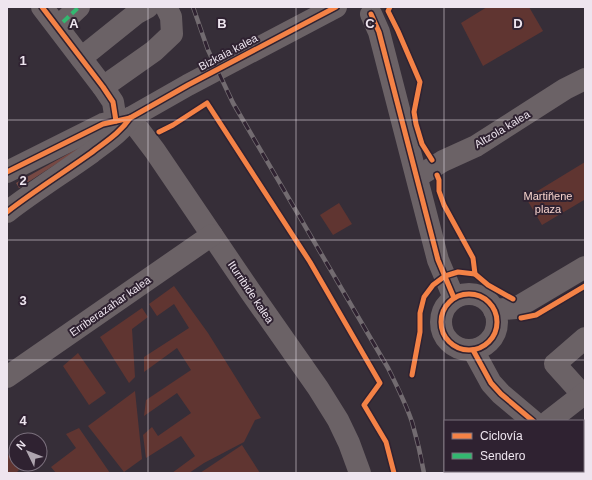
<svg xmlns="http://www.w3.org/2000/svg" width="592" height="480" viewBox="0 0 592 480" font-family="Helvetica,sans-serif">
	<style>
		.green { fill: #603531 }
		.forest { fill: #764944 }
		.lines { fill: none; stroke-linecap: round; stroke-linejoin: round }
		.minor { stroke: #6b6266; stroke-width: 22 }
		.rail-casing { stroke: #726b70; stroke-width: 4.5 }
		.rail { stroke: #2f2231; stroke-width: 3; stroke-dasharray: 9; stroke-linecap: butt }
		.quiet { stroke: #33b770; stroke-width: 4; stroke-dasharray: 8 4; stroke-linecap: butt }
		.cycleway-casing { stroke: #2f2231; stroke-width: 8 }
		.cycleway { stroke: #f48246; stroke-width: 5 }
		.grid { fill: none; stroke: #eee5ef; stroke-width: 1; stroke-opacity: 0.55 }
		.labels { text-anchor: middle; stroke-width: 4; stroke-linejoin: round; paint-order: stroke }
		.street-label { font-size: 11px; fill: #eee5ef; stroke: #2f2231 }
		.park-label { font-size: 11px; fill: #f5d2cc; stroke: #2f2231 }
		.grid-label { font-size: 13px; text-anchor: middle; font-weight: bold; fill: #eee5ef; stroke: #2f2231; stroke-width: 4; stroke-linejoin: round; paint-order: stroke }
	</style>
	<rect width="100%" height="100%" fill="#362e38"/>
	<g class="green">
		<polygon points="487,7 529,7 543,31 483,66 461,23"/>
		<polygon points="585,162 585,202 584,200 542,225 526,198"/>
		<polygon points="339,203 352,224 333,235 320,215"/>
		<polygon points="174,286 208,333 261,418 255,420 244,442 204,463 189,473 172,473 195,456 181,436 146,458 143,435 152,427 158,436 191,413 177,393 144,416 146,400 191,370 177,348 144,372 144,357 189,328 174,304 157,316 149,304"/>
		<polygon points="142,308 148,317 132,329 135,377 129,383 100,337"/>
		<polygon points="78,353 106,393 89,405 63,366"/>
		<polygon points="135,391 142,459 124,472 88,426"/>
		<polygon points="79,428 110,473 56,473 51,467 76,448 66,434"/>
		<polygon points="242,445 260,473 200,473"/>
		<polygon points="9,455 19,470 16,473 7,473 7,457"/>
	</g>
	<polygon class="forest" points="93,140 19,188 16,183"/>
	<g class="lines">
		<g class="minor">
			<polyline points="42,7 103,87 113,102 116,121"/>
			<polyline points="371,14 379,32 438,260 454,298"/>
			<polyline points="63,22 79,7"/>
			<polyline points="81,58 137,13 148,7"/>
			<polyline points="103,87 154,51 172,34 171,17 166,7"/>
			<polyline points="130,118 155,151 250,291 318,388 338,420 349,443 360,473"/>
			<polyline points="7,172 103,124 130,118 188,85 336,7"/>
			<polyline points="417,177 443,161 476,146 565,89 585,79"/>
			<path d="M 7,212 C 34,191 63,173 91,153 C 105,142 120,133 130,118"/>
			<circle cx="469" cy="322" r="28"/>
			<polyline points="494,310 516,308 585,267"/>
			<polyline points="473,350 491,383 501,394 533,421"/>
			<polyline points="7,377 212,235"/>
			<polyline points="583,395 555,364 585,338"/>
			<polyline points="549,421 585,393"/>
			<polyline points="583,458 585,459"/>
		</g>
		<g class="rail-casing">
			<path id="rail" d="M 193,7 L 208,50 L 233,103 L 388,368 C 397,386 406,404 412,422 C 417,439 421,456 424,473"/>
		</g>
		<use href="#rail" class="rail"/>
		<polyline class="quiet" points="63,22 79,7"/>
		<g class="cycleway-casing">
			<g id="cycleway">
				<polyline points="42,7 103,87 113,102 116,121"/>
				<polyline points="390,7 388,11 398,31 420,82 414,112 416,124 422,144 432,160"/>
				<polyline points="371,14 379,32 438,260 454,298"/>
				<polyline points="159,132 173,125 207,103 310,262 380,383 364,405 386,442 394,473"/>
				<polyline points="7,172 103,124 130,118 188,85 336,7"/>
				<polyline points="437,175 439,180 439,191 444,205 473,258 475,274 488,285 513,299"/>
				<path d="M 7,212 C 34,191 63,173 91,153 C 105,142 120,133 130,118"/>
				<circle cx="469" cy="322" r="28"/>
				<polyline points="521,318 536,315 585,286"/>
				<polyline points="473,350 491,383 501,394 533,421"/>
				<polyline points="412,375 420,332 420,313 424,297 433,285 445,276 458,272 475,274"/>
			</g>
		</g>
		<use href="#cycleway" class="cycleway"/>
	</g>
	<path class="grid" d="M 148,7 L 148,473M 296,7 L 296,473M 444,7 L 444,473M 7,120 L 585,120M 7,240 L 585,240M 7,360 L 585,360"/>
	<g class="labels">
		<g class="street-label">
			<text transform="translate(228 52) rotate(-28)" y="4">Bizkaia kalea</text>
			<text transform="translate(502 129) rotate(-31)" y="4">Altzola kalea</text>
			<text transform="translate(251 292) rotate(56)" y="4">Iturribide kalea</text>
			<text transform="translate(110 306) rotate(-35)" y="4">Erriberazahar kalea</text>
		</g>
		<g class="park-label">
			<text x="548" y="200">Martiñene<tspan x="548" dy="13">plaza</tspan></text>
		</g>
	</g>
	<g class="grid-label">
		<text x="74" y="28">A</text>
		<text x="222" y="28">B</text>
		<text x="370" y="28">C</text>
		<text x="518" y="28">D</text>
		<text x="23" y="65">1</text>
		<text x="23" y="185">2</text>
		<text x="23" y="305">3</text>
		<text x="23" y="425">4</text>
	</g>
	<rect width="592" height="480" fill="none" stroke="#eee5ef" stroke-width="16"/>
	<rect x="444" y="420" width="140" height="52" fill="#2f2231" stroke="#7b707d"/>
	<rect x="452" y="433" width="20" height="6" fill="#f48246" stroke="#7b707d"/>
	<text x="480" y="440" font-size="12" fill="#eee5ef">Ciclovía</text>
	<rect x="452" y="453" width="20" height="6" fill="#33b770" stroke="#7b707d"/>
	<text x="480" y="460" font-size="12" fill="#eee5ef">Sendero</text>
	<g transform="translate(28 452) rotate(313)"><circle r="19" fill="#2f2231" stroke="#7b707d"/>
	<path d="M0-3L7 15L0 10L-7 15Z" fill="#aea5af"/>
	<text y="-6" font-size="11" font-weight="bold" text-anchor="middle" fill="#eee5ef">N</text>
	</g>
</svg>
